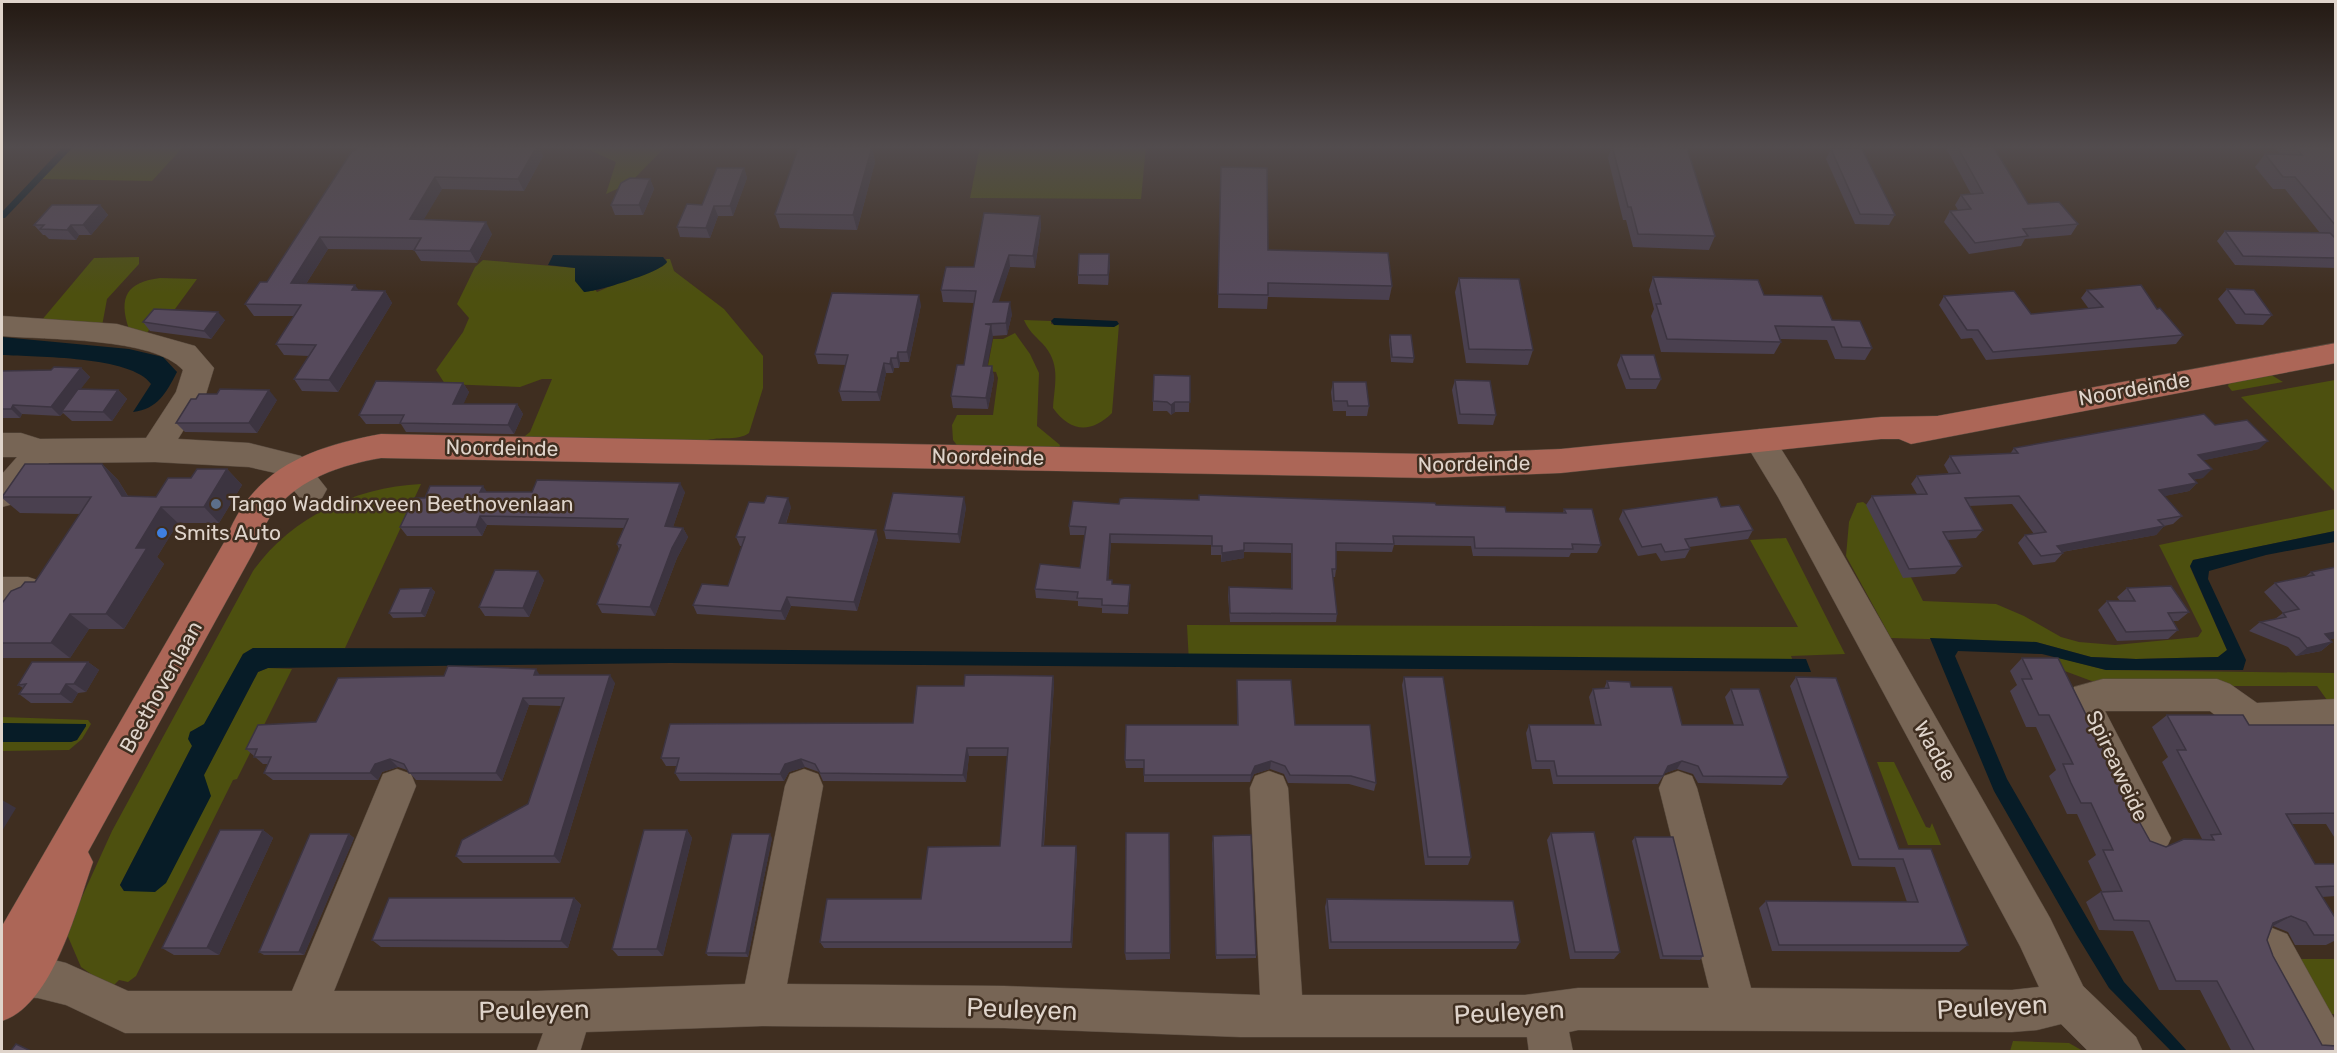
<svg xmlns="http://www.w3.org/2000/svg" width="2337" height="1053" viewBox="0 0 2337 1053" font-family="Rubik,sans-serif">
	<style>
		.green { fill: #4d500f }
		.water { fill: #071c27 }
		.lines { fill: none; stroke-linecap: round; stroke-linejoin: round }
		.minor-casing { stroke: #594b3f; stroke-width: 1 }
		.major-casing { stroke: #594b3f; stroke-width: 1 }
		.minor { fill: #776555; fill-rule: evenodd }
		.major { fill: #ac6657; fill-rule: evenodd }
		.wall { fill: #4a404f }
		.shaded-wall { fill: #3c3440 }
		.building { fill: #564a5c; stroke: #3c3440; stroke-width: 1.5 }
		.service-dot { fill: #5c6f8a; stroke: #3f2e20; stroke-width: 2 }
		.shop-dot { fill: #3f7fe0; stroke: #3f2e20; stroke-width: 2 }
		.labels { text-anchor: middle; stroke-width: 5; stroke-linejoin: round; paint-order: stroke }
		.street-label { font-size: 21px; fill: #dfd4cb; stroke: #3f2e20 }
		.poi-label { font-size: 21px; fill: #dfd4cb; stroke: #3f2e20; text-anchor: start }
		.near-street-label { font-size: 26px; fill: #dfd4cb; stroke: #3f2e20 }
	</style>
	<rect width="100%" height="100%" fill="#3f2e20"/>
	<g class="green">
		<polygon points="74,146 184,146 152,181 42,179"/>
		<polygon points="467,146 666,146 630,183 606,194 616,162 587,149"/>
		<polygon points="980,146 1146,146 1141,199 970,198"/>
		<polygon points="139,257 139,264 107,299 102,326 41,321 94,258"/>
		<path d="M 666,259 L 670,259 L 674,271 L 724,309 L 763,356 L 763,388 L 749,433 C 737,442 716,435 702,442 L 520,440 L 530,432 L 552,379 L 542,379 L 520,387 L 445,384 L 436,370 L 463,332 L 469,318 L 457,304 L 475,267 L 483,260 L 576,268 L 597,292 L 667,262 Z"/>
		<path d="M 160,278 L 197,279 L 175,309 L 167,309 L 144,336 L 129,329 C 118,297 127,282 160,278 Z"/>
		<path d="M 1024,320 L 1051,321 L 1051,324 L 1057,325 L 1114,327 L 1119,324 L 1112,413 C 1091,434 1070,432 1053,408 C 1055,382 1061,363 1042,343 C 1035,336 1028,330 1024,320 Z"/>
		<polygon points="1015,333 1030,354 1039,373 1037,426 1060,445 1059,449 959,448 953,440 952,425 957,415 993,415 998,378 996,372 987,371 993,339 1003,339"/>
		<polygon points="2268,373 2283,382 2232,391 2228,386 2230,380"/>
		<polygon points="2335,380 2336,380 2335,492 2241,397"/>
		<path d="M 421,484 L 345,648 L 253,648 L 243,654 L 204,725 L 190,732 L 192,746 L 120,885 L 124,891 L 204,775 L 258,672 L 268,668 L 292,669 L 237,779 L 233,780 L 136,976 L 128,982 L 119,980 L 111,988 L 81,967 L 66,932 L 112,831 L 253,571 C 291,517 356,487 421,484 Z"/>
		<polygon points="1863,502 1879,514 1923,601 1996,604 2024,616 2061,637 2079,642 2115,645 2198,637 2202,631 2159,545 2335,509 2335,531 2193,560 2190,567 2227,650 2218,657 2136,659 2091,657 2036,642 1891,638 1846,556 1849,522 1857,503"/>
		<polygon points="1786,538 1845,654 1791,656 1793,661 1189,663 1187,625 1798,627 1750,540"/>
		<polygon points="2056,657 2106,670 2335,673 2335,701 2327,700 2317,686 2105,686 2062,670"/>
		<polygon points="2,717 88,720 91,724 82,739 69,750 2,751 2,742 71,742 77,740 86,726 2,723"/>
		<polygon points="1877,762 1894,762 1926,827 1930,828 1932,823 1941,845 1908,845"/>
		<polygon points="2287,959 2335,959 2335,1014 2317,1014"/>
		<polygon points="2013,1041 2069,1043 2083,1051 2010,1051"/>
	</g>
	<g class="water">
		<polygon points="64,146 74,146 5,218 2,218 2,212"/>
		<path d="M 553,255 L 663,257 L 667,262 C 662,272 596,292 584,292 L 575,281 L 575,268 L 548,265 Z"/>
		<polygon points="1054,318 1117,321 1119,324 1114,327 1054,325 1051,321"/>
		<path d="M 2,337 L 129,349 L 163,357 L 177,372 C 166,393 158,409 133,412 L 151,384 C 132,356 36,357 2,355 Z"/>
		<polygon points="2335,531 2335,542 2266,555 2209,571 2208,579 2246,660 2243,670 2106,670 2042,654 1958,651 1955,656 2007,779 2124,982 2187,1051 2171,1051 2109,988 2076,934 1994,791 1930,638 2036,642 2091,657 2136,659 2218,657 2227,650 2190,566 2193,560"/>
		<polygon points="253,648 673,649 1806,659 1811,672 670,663 268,668 258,672 204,775 211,796 166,883 155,892 124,891 120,885 192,746 188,739 190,732 204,724 243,654"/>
		<polygon points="2,723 86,724 86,726 77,740 71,742 2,742"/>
	</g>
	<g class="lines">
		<g class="minor-casing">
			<g id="minor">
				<path d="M 2,316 L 117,324 L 195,346 L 214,368 L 206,394 L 178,439 L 249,443 L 301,456 L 327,489 L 322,498 L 311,501 L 300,498 L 280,474 L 249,467 L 155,462 L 49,463 L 13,504 L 2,507 L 2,474 L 17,457 L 2,457 L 2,433 L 21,433 L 40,439 L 146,438 L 176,392 L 183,370 C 154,337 46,340 2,336 Z"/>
				<polygon points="1760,429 1771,433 1800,479 2050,918 2083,986 2136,1037 2143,1052 2089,1052 2061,1024 2037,1030 2012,1032 1578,1030 1569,1032 1573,1052 1529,1052 1527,1037 1240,1037 1004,1028 762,1026 586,1032 580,1052 536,1052 543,1033 125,1033 66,1005 38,998 2,996 2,954 38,956 66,963 128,991 292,991 383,774 397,769 411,774 416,786 334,991 537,991 745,984 785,786 790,774 804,769 818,774 823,786 787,984 1004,986 1260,995 1250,788 1255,776 1269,771 1283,776 1288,788 1302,995 1525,995 1578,988 1709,988 1659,788 1664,776 1678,771 1692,776 1697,788 1751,988 2012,990 2039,987 2020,946 1778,497 1744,441 1749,433"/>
				<polygon points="2,577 28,577 40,581 45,591 40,601 28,605 2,605"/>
				<path d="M 2103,679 L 2217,679 L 2230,684 L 2257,703 L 2336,699 L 2336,731 C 2290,738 2247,742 2210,711 L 2105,711 L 2171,838 L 2165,851 L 2151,856 L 2137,851 L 2068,710 L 2069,698 L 2074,687 Z"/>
				<polygon points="2272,928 2287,934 2336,1022 2336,1052 2304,1052 2257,964 2251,949 2257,934"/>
			</g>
		</g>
		<g class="major-casing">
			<path id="major" d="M 2336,343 L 2336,363 L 1911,444 L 1899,439 L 1881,439 L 1561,473 L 1428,478 L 381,458 C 341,465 297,479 272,514 C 264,525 260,539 254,551 L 88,852 L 93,862 C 77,907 53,1005 2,1021 L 2,926 L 226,539 C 253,468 311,447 381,434 L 1428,454 L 1561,449 L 1881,417 L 1937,416 Z"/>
		</g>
		<use href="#minor" class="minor"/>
		<use href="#major" class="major"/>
	</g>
	<g class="wall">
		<polygon points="1612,146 1650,146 1715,236 1709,250 1633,247 1626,220 1623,220 1608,158"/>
		<polygon points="1945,146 1993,146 2028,204 2078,224 2071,235 2025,239 2021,246 1969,254 1944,222 1950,211 1958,210 1955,205 1961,195 1971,194"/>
		<polygon points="2274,146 2336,146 2336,268 2235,265 2217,241 2225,231 2320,233 2285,189 2273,189 2255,167 2265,154 2281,155"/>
		<polygon points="872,147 875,162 857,230 780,228 775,214"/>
		<polygon points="1831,149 1895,215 1889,225 1855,224 1826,159"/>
		<polygon points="355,151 543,156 524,191 442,189 423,220 492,234 477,263 421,261 414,250 328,249 306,284 359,291 385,291 392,303 338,392 302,391 294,379 309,356 284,355 276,344 294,316 254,316 245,304 267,282"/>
		<polygon points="1221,167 1268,250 1392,286 1389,300 1268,297 1267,309 1218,308"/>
		<polygon points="744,168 747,178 733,216 718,216 710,238 680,237 677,227"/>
		<polygon points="650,179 654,189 643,215 615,215 611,205"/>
		<polygon points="100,205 108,215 91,235 79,235 76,240 49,239 45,235 43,235 34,225"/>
		<polygon points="1040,216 1041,227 1035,268 1010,267 998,302 1012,314 1007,335 992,336 987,366 992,366 994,378 988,409 953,408 951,396 964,365 974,303 943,302 941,290 974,267"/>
		<polygon points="1110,264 1108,285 1078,284 1078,275"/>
		<polygon points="1653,277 1764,295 1832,320 1872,348 1865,360 1835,359 1827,340 1780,339 1781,342 1774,354 1661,352 1651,316 1654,309 1649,290"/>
		<polygon points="1459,278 1533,350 1528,365 1466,363 1455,292"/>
		<polygon points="2227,289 2272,315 2263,325 2236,324 2218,299"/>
		<polygon points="2087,290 2157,309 2183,335 2176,344 1986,360 1972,338 1961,339 1939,305 1944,296 2031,314 2089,309 2081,298"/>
		<polygon points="921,305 909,362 900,362 899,368 894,368 893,373 886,373 880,401 842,401 839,391 846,365 818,364 815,354"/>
		<polygon points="225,320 211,339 150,331 143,322"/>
		<polygon points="1390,335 1414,358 1413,363 1391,362 1389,340"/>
		<polygon points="1621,355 1661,379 1656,389 1626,389 1617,365"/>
		<polygon points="81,368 90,377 80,389 118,390 127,399 112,421 72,421 63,413 60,416 22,414 20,418 2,418 2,371 38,371"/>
		<polygon points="1190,376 1189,412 1175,412 1171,415 1167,411 1153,411 1153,401"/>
		<polygon points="1455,380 1496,415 1493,425 1458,424 1452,390"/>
		<polygon points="1333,382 1369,406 1367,416 1346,416 1346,411 1333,411 1331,392"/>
		<polygon points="463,383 469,392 463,404 517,404 523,414 514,434 406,432 401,424 366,424 359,415"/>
		<polygon points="277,400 257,433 185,432 176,423"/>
		<polygon points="2215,425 2259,449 2204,460 2203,478 2194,479 2197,483 2189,491 2164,496 2182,516 2173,524 2164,526 2156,535 2062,552 2063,553 2055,562 2033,565 2018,543 2025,535 2034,534 2012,504 1969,506 1983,530 1976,538 1947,540 1962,566 1955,574 1903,578 1866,505 1872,496 1917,494 1911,484 1917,476 1949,474 1944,465 1950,456 2010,454 2014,448"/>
		<polygon points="102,464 118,480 128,496 156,497 191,478 227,469 242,485 219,523 178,523 157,557 164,564 124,629 89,629 70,658 2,658 2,602 3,602 35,582 80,514 20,513 2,498 2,496"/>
		<polygon points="487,492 685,492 673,527 683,528 688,537 677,558 655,616 602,613 597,604 619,549 617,544 624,528 487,525 482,536 407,536 400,527 425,498"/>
		<polygon points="1199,500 1436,505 1506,512 1563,513 1564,509 1601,545 1597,553 1571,553 1569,557 1473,556 1471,546 1394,545 1392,552 1336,551 1336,569 1335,577 1333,577 1337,614 1336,622 1230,622 1228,596 1229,587 1291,589 1291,553 1244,552 1244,558 1221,562 1221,555 1211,555 1211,545 1111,543 1108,580 1112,584 1130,593 1128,614 1102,613 1102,608 1078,606 1078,601 1036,598 1035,589 1080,568 1085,535 1070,535 1069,526 1119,504"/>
		<polygon points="791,507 786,524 878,539 857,611 791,606 785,620 697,614 693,605 728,586 742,546 740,546 736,537"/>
		<polygon points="966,507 960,543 886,539 884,530"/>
		<polygon points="1721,507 1753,530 1748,539 1689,547 1690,549 1685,558 1661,561 1656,553 1638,556 1619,519 1623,510"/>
		<polygon points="2336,567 2336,638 2330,639 2332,642 2321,651 2296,656 2288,647 2249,631 2260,622 2275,619 2283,613 2264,592 2275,583 2305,577 2311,572"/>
		<polygon points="544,580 529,617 485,616 479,607"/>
		<polygon points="431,588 435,592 425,617 393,618 389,613"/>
		<polygon points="2127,588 2189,612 2178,621 2173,621 2178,630 2168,639 2117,641 2098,610 2107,601 2120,601 2117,597"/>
		<polygon points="2022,658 2135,814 2150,841 2166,847 2202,839 2162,762 2168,757 2152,727 2167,715 2249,725 2336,725 2336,840 2326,824 2292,824 2315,864 2336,864 2336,896 2322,897 2336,919 2336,940 2326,945 2295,945 2288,932 2273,926 2267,940 2273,956 2322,1045 2336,1052 2232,1052 2200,990 2159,990 2133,931 2099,930 2086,902 2102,891 2088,861 2096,855 2077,814 2067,814 2049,776 2056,770 2036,727 2026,727 2010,691 2017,685 2010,671"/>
		<polygon points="88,662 99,670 86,692 78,693 72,703 31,703 19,694 23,688 18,685"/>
		<polygon points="540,675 615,683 560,863 463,863 456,856 528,804 561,706 529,705 502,781 416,780 407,770 398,767 382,772 378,780 273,780 264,773 268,764 263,764 246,749 316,722"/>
		<polygon points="1053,676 1054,684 1044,846 1077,854 1072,948 824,948 820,942 921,899 1000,846 1008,756 969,756 966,782 823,781 819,772 805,767 789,772 784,781 680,781 675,773 676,766 666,766 661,758 913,723 964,686"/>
		<polygon points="1404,677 1471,857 1468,865 1425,865 1402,685"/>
		<polygon points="1796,677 1899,849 1968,945 1959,952 1772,951 1759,908 1766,901 1907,902 1895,867 1852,866 1790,686"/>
		<polygon points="1237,680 1295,725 1376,783 1374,791 1349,784 1288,783 1284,774 1270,769 1254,774 1250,782 1144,782 1144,768 1126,768 1125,760 1237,725"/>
		<polygon points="1607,681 1631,687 1682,725 1734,725 1725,697 1731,689 1788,777 1782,785 1698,783 1693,774 1677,769 1665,773 1658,784 1553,784 1550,769 1532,769 1526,733 1529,725 1595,725 1589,697 1593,689 1604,689"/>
		<polygon points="263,830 273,838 219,955 174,955 162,948"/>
		<polygon points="687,830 692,838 663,956 618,956 612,949"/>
		<polygon points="1169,833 1170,959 1126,960 1125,953"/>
		<polygon points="1551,833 1620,952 1614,959 1570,959 1547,840"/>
		<polygon points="349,834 354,838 304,955 264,955 259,952"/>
		<polygon points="1635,837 1703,956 1700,960 1660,959 1632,841"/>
		<polygon points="772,838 748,957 708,956 706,953"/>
		<polygon points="1212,840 1256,955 1256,958 1216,959"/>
		<polygon points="574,898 581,905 568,948 381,947 372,940"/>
		<polygon points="1327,899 1520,942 1516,949 1329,949 1325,907"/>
	</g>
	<g class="shaded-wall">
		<polygon points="537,146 538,146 543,156 524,191 518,179"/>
		<polygon points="872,147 875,162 857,230 853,215"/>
		<polygon points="744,168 747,178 733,216 730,206"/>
		<polygon points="435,177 442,189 417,231 410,219"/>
		<polygon points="650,179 654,189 643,215 639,205"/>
		<polygon points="100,205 108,215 91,235 83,225"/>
		<polygon points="714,206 718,216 710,238 706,228"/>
		<polygon points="1040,216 1041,227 1035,268 1033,256"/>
		<polygon points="486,222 492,234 477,263 470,251"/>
		<polygon points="71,225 79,235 76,240 67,230"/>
		<polygon points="320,237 328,249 299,295 291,283"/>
		<polygon points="1109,254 1110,264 1108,285 1108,275"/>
		<polygon points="1009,255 1010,267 995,314 993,302"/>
		<polygon points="355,285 363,296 352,290"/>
		<polygon points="385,291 392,303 338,392 329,380"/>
		<polygon points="919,295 921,305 909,362 907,352"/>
		<polygon points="1010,302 1012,314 1007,335 1006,323"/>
		<polygon points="218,312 225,320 211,339 204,331"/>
		<polygon points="991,325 993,337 985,378 983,366"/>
		<polygon points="898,352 900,362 899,368 897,358"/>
		<polygon points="891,358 894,368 893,373 890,364"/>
		<polygon points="884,363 886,373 880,401 877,392"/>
		<polygon points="992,366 994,378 988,409 986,398"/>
		<polygon points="81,368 90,377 64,411 62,411 63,413 60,416 51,407"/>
		<polygon points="463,383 469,392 459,414 453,404"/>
		<polygon points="118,390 127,399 112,421 103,412"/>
		<polygon points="269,390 277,400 257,433 249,423"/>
		<polygon points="1175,402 1175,412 1171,415 1171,405"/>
		<polygon points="517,404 523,414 514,434 508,425"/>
		<polygon points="13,405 22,414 20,418 11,409"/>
		<polygon points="2268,441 2259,449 2190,463 2198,455"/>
		<polygon points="102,464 118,480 138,513 122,496"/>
		<polygon points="227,469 242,485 219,523 204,507"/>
		<polygon points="2212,469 2203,478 2181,482 2189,474"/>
		<polygon points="680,483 685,492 670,536 665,526"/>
		<polygon points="2197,483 2189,491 2151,499 2159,490"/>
		<polygon points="483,486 489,495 480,492"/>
		<polygon points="964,497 966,507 960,543 958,534"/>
		<polygon points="788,498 791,507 783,532 779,523"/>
		<polygon points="161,507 178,523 157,557 164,564 124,629 106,614 136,548"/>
		<polygon points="480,516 487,525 482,536 476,527"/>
		<polygon points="2164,526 2156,535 2050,554 2057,546"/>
		<polygon points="683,528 688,537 677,558 655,616 650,607 672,548"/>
		<polygon points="876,530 878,539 857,611 854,602"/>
		<polygon points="1110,534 1111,543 1108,588 1107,580"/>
		<polygon points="1244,550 1244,558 1221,562 1222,553"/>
		<polygon points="538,571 544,580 529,617 523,608"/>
		<polygon points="1130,585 1130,593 1128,614 1128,606"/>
		<polygon points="431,588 435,592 425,617 421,613"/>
		<polygon points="787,597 791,606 785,620 781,611"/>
		<polygon points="70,614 89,629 70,658 51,643"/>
		<polygon points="2336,632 2336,638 2313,643 2325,634"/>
		<polygon points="2332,642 2321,651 2296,656 2307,648"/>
		<polygon points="88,662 99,670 86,692 74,684"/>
		<polygon points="536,669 541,677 534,675"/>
		<polygon points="610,675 615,683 560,863 554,856"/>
		<polygon points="1053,676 1054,684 1043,854 1042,846"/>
		<polygon points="66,684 78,693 72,703 60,694"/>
		<polygon points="523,698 529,705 502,781 496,773"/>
		<polygon points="967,748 969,756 966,782 963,775"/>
		<polygon points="390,759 398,767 382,772 378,780 370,773 375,764"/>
		<polygon points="801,759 805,767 789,772 784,781 780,774 785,764"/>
		<polygon points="1271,761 1270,769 1254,774 1250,782 1251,775 1255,766"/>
		<polygon points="1682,761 1677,769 1663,774 1668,766"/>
		<polygon points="2,800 16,808 2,831"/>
		<polygon points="263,830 273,838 219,955 207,948"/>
		<polygon points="687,830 692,838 663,956 657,949"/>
		<polygon points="349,834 354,838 304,955 299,952"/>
		<polygon points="770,834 772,838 748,957 746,953"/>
		<polygon points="1076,846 1077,854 1072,948 1071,942"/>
		<polygon points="574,898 581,905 568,948 561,941"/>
		<polygon points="2291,916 2273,926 2255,933 2273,923"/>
	</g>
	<g class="building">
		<polygon points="358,146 537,146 518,179 435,177 410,219 486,222 470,251 414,250 421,238 320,237 291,283 355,285 352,290 385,291 329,380 294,379 316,345 276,344 301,305 245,304 260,282 267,282 352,151 355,151"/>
		<polygon points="799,146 872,147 853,215 775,214"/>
		<polygon points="1612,146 1687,148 1715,236 1638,234 1631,207 1628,207"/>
		<polygon points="1957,146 1993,146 2028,204 2059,202 2078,224 2023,229 2028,236 1975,243 1950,211 1971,209 1961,195 1983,193"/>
		<polygon points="2294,146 2336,146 2336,226 2295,177 2283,177 2265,154 2302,155"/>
		<polygon points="1831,149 1862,149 1895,215 1860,214"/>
		<polygon points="1221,167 1267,168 1268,250 1388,253 1392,286 1268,283 1268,295 1218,294"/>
		<polygon points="717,168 744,168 730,206 714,206 706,228 677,227 687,204 702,205"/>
		<polygon points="630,178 650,179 639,205 611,205 621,183"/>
		<polygon points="52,205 100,205 83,225 71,225 67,230 40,229 44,225 34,225"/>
		<polygon points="984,213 1040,216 1033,256 1009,255 993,302 1010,302 1006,323 985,324 991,325 983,366 992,366 986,398 951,396 957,365 964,365 976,291 941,290 946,267 974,267"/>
		<polygon points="2225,231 2330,233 2336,239 2336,258 2243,256"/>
		<polygon points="1079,254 1109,254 1108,275 1078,275"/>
		<polygon points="1653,277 1758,280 1764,295 1822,296 1832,320 1860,321 1872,348 1842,347 1834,327 1775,326 1781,342 1667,339 1656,304 1661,304"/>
		<polygon points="1459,278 1519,279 1533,350 1469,349"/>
		<polygon points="2141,285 2157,309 2160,308 2183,335 1993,352 1978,330 1967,330 1944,296 2014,291 2031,314 2103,307 2087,290"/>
		<polygon points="2227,289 2254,290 2272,315 2245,314"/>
		<polygon points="832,293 919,295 907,352 898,352 897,358 891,358 890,364 884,363 877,392 839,391 848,355 815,354"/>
		<polygon points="154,309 218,312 204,331 143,322"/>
		<polygon points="1390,335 1411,335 1414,358 1392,357"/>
		<polygon points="1621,355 1654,355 1661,379 1630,379"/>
		<polygon points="54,367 81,368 51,407 13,405 11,409 2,409 2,371 51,370"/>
		<polygon points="1154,375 1190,376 1190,402 1175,402 1171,405 1167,402 1153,401"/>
		<polygon points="1455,380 1490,381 1496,415 1460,414"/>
		<polygon points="376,381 463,383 453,404 517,404 508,425 400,423 404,415 359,415"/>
		<polygon points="1333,382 1366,382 1369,406 1348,406 1347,401 1334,401"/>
		<polygon points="78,389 118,390 103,412 62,411"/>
		<polygon points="220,389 269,390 249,423 176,423 191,399 196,399 199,394 217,394"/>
		<polygon points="2204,414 2215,425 2247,420 2268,441 2198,455 2212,469 2189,474 2197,483 2159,490 2182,516 2158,520 2164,526 2057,546 2063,553 2041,556 2025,535 2046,532 2019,496 1965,498 1983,530 1943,532 1962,566 1909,569 1872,496 1927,494 1917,476 1960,473 1950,456 2018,453 2014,448"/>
		<polygon points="25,464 102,464 122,496 156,497 168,478 191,478 197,469 227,469 204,507 161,507 136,548 147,548 106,614 70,614 51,643 2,643 2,602 3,602 11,591 21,587 25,582 35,582 91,497 2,497"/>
		<polygon points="537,480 680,483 665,526 683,528 672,548 650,607 597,604 621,545 617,544 628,519 480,516 476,527 400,527 414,498 425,498 430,486 483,486 480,492 532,492"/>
		<polygon points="893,493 964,497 958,534 884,530"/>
		<polygon points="1199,495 1435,503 1436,505 1505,507 1506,512 1566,513 1564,509 1592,509 1601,545 1572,544 1573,549 1475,548 1474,537 1393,536 1394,544 1336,543 1336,569 1332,569 1337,614 1230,613 1229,587 1292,589 1292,544 1244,543 1244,550 1222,553 1222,546 1212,546 1212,536 1110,534 1107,580 1112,580 1112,584 1130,585 1128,606 1102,605 1102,599 1077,598 1078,592 1035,589 1040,564 1080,568 1086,527 1069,526 1073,501 1119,504 1120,499 1125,498 1199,500"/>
		<polygon points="767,496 788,498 779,523 876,530 854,602 787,597 781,611 693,605 702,584 728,586 745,537 736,537 749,502 764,503"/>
		<polygon points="1717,497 1721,507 1739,505 1753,530 1685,539 1690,549 1665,552 1661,544 1642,547 1623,510"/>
		<polygon points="2336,567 2336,632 2325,634 2332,642 2307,648 2299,638 2260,622 2286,617 2283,613 2299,609 2275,583 2314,575 2311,572"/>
		<polygon points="495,570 538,571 523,608 479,607"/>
		<polygon points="2171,586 2189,612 2168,613 2178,630 2126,632 2107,601 2135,601 2127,588"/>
		<polygon points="431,588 421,613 389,613 400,589"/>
		<polygon points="2022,658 2058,658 2135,814 2150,841 2166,847 2184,839 2214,840 2211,835 2221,834 2177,750 2186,750 2167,715 2243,715 2249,725 2336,725 2336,813 2286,814 2315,864 2336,864 2336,886 2316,887 2336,919 2336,935 2314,935 2306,922 2291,916 2273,923 2267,940 2273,956 2322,1045 2336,1046 2336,1052 2255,1052 2217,981 2176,981 2149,921 2114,920 2101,892 2122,891 2103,850 2113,850 2091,803 2081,803 2071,783 2063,764 2073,764 2049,715 2039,715 2022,679 2032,679"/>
		<polygon points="32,662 88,662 74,684 66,684 60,694 19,694 26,684 18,685"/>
		<polygon points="448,666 536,669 534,675 610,675 554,856 456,856 462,840 528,804 564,698 523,698 496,773 409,773 404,764 390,759 375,764 370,773 264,773 271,757 254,757 257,749 246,749 258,725 316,722 338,678 444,676"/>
		<polygon points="965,675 1053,676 1042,846 1076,846 1071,942 820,942 827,899 921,899 928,847 1000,846 1008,748 967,748 963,775 820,773 815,764 801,759 785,764 780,774 675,773 679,758 661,758 670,724 913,723 917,686 964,686"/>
		<polygon points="1404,677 1443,677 1471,857 1428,857"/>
		<polygon points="1796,677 1836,678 1899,849 1931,849 1968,945 1779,945 1766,901 1918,902 1903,859 1859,859"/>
		<polygon points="1237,680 1291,680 1295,725 1370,725 1376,783 1351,776 1290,775 1285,766 1271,761 1255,766 1251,775 1144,775 1144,760 1125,760 1126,725 1238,725"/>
		<polygon points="1607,681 1630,682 1631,687 1672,687 1682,725 1743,725 1731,689 1759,689 1788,777 1703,776 1698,766 1682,761 1668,766 1663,776 1557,776 1554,761 1536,761 1529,725 1601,725 1593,689 1609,688"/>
		<polygon points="220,830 263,830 207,948 162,948"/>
		<polygon points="644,830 687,830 657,949 612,949"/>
		<polygon points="1594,832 1620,952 1575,952 1551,833"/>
		<polygon points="1126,833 1169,833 1170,953 1125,953"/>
		<polygon points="310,834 349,834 299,952 259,952"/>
		<polygon points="732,834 770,834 746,953 706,953"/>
		<polygon points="1251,835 1256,955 1216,955 1213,836"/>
		<polygon points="1635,837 1673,837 1703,956 1663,956"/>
		<polygon points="389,898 574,898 561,941 372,940"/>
		<polygon points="1327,899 1513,901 1520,942 1331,942"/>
		<polygon points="16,1044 33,1052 10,1052"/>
	</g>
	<linearGradient id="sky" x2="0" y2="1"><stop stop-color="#231912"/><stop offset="0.5" stop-color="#524c4e"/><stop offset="1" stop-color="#524c4e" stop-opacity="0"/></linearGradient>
	<rect width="2337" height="294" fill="url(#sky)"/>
	<circle class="service-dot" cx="216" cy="504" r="6"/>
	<circle class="shop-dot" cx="162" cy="533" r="6"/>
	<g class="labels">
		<g class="street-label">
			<text transform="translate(2134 389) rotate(-10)" y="7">Noordeinde</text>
			<text transform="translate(502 448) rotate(1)" y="7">Noordeinde</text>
			<text transform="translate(988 457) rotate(1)" y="7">Noordeinde</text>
			<text transform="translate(1474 464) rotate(-1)" y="7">Noordeinde</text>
			<text transform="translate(161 687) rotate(-61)" y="7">Beethovenlaan</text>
			<text transform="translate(1935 751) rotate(61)" y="7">Wadde</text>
			<text transform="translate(2117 766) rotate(65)" y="7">Spireaweide</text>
		</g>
		<g class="poi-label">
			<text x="228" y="511">Tango Waddinxveen Beethovenlaan</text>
			<text x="174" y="540">Smits Auto</text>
		</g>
		<g class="near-street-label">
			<text transform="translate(1992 1007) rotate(-3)" y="9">Peuleyen</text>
			<text transform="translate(1022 1009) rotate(2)" y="9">Peuleyen</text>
			<text transform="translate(534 1010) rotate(-1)" y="9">Peuleyen</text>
			<text transform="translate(1509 1012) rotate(-3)" y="9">Peuleyen</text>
		</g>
	</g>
	<rect width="2337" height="1053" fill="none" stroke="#dfd4cb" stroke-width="6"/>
</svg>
